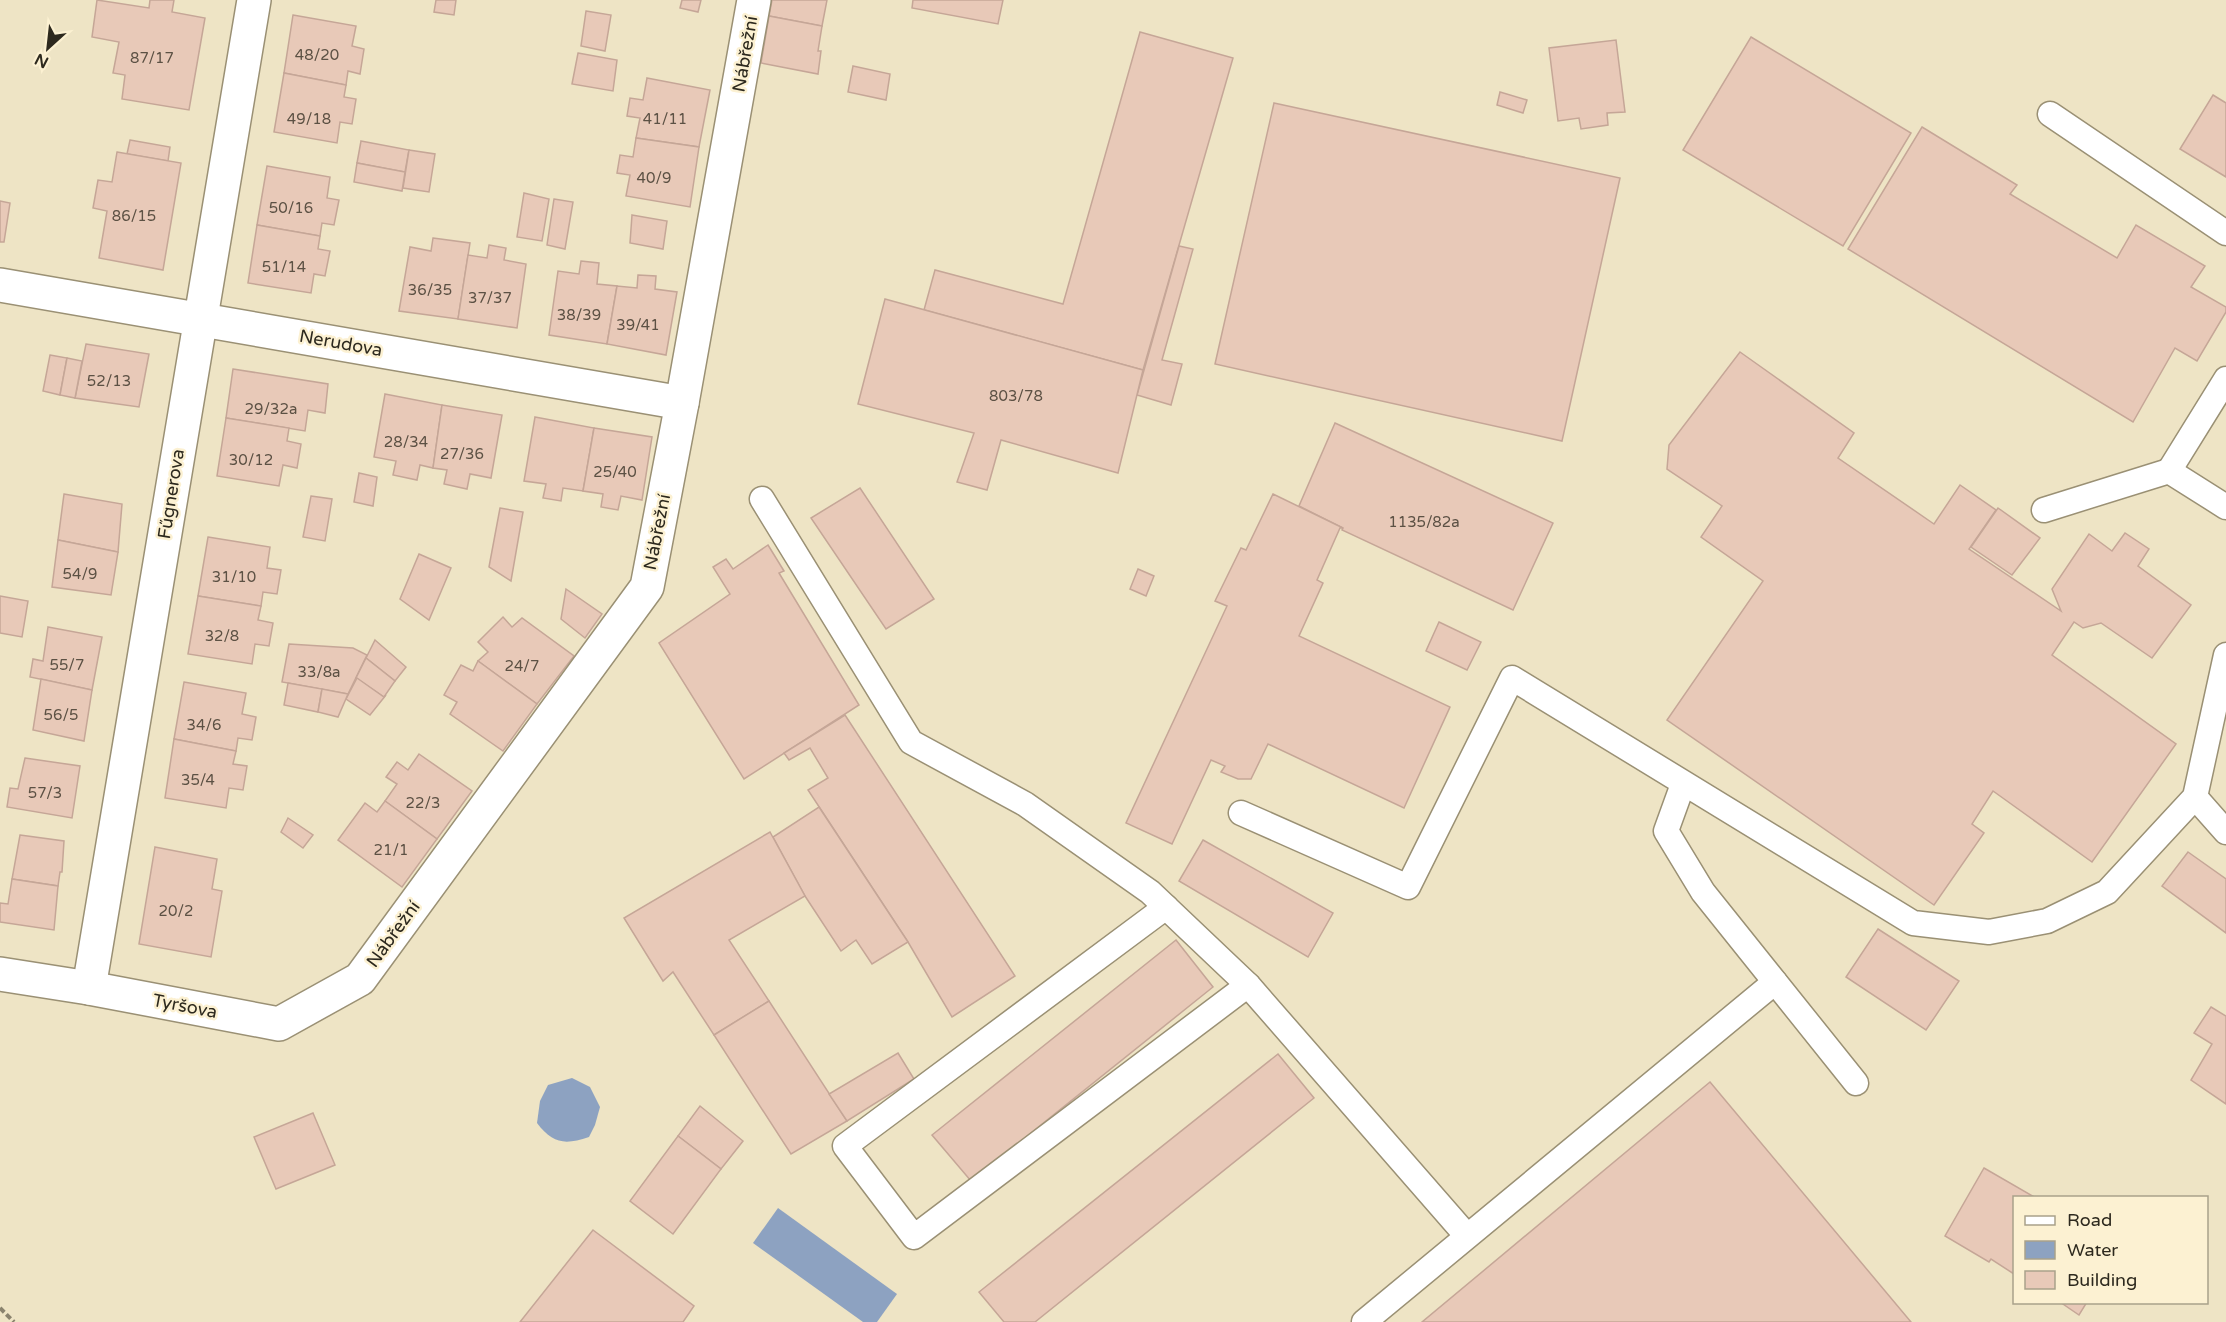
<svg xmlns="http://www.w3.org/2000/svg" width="2226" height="1322" viewBox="0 0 2226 1322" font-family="'Varela Round',sans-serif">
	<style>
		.water { fill: #8da2c1 }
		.building { fill: #e8c9b8; stroke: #c5a697; stroke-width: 1.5 }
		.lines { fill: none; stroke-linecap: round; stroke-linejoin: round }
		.lane-casing { stroke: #9a9074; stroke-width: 27 }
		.street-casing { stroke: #9a9074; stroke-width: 36 }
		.path { stroke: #8a836e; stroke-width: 4; stroke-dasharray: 6 3; stroke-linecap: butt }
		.lane { stroke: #fff; stroke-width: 24 }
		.street { stroke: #fff; stroke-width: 33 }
		.labels { text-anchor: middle; stroke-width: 5; stroke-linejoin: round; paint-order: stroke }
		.number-label { font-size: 15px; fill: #5c5144 }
		.street-label { font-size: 18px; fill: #2d291e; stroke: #fcf1d2 }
	</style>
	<rect width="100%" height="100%" fill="#eee4c5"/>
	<g class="water">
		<path d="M 572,1078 L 590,1087 L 600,1107 L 595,1125 L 589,1137 C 565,1145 553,1144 537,1123 L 540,1101 L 548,1085 Z"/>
		<polygon points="778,1208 897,1294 877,1322 863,1322 753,1243"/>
	</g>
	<g class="building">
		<polygon points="97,0 149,8 150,0 174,0 172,12 205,18 189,110 122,99 125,75 113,73 119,42 92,37"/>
		<polygon points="436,0 456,0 454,15 434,12"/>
		<polygon points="682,0 701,0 698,12 680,8"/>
		<polygon points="772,0 827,0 822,26 769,16"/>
		<polygon points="913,0 1003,0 998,24 912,8"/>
		<polygon points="586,11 611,15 605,51 581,46"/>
		<polygon points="293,15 356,26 352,46 364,49 360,74 348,71 346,85 284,73"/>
		<polygon points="769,16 822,26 818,51 821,51 818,74 761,63"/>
		<polygon points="1140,32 1233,58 1143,370 924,310 935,270 1063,304"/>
		<polygon points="1751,37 1911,133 1843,246 1683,150"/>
		<polygon points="1616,40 1625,112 1607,113 1608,125 1581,129 1579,118 1558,121 1549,48"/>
		<polygon points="578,53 617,60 613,91 572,84"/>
		<polygon points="853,66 890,74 886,100 848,92"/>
		<polygon points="284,73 346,85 344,97 356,99 352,124 340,122 337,143 274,132"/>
		<polygon points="647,78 710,90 699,147 636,138 640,118 627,116 630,98 643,100"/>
		<polygon points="1500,92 1527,100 1523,113 1497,105"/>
		<polygon points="2213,95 2226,103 2226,177 2180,149"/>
		<polygon points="1274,103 1620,178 1562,441 1215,364"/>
		<polygon points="1922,127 2017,185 2010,194 2117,258 2136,225 2205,266 2191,287 2226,307 2226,312 2197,361 2175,348 2133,422 1848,249"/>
		<polygon points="636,138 699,147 690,207 626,196 630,175 617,173 620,155 633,157"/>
		<polygon points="130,140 170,147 168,161 127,154"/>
		<polygon points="361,141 409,150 405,172 357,163"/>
		<polygon points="409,150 435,154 429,192 403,188"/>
		<polygon points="117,152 181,163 163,270 99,258 107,211 93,208 98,180 112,182"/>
		<polygon points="357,163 405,172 402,191 354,182"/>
		<polygon points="267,166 330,177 327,198 339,200 334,225 322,223 320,236 257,225"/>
		<polygon points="524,193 549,199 542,241 517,237"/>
		<polygon points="554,199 573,202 565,249 547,245"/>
		<polygon points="0,201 10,203 4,242 0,242"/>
		<polygon points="632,215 667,221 663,249 630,243"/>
		<polygon points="257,225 320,236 318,249 330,251 325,276 314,274 311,293 248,283"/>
		<polygon points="433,238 470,243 458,319 399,311 410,247 431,251"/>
		<polygon points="489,245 506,248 504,260 526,264 517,328 458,319 468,255 487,258"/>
		<polygon points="1179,246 1193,249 1162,360 1182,364 1171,405 1137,395"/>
		<polygon points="581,261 599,263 597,284 617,286 607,344 549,335 558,271 579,274"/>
		<polygon points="638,275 656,276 655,289 677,292 666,355 607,344 617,286 637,288"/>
		<polygon points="885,299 1143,370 1118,473 1001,440 987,490 957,482 974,433 858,404"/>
		<polygon points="86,344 149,354 139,407 75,398"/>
		<polygon points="1740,352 1854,433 1838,458 1934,524 1960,485 1996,510 1969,549 2061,611 2052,589 2089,534 2112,551 2125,533 2149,549 2138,566 2191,605 2152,658 2101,623 2083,628 2074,622 2052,655 2176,744 2092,862 1993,791 1972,824 1984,833 1934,905 1667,720 1763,581 1701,537 1722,506 1667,469 1669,445"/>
		<polygon points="50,355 67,358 60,395 43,391"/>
		<polygon points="67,358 82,361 75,398 60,395"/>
		<polygon points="233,369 328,384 325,413 308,410 305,431 226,418"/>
		<polygon points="385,394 442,405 433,468 420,465 417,480 393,475 396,461 374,457"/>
		<polygon points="442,405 502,415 491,478 470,474 467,489 444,484 447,470 433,468"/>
		<polygon points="535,417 594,428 583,491 563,488 561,501 543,498 546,484 524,481"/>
		<polygon points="226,418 289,428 287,441 301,444 297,468 283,465 279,486 217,476"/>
		<polygon points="1335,423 1553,523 1513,610 1342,530 1343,528 1299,506"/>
		<polygon points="594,428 652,437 642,500 621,496 618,510 601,507 603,494 583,491"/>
		<polygon points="359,473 377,477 373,506 354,502"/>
		<polygon points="860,488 934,599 886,629 811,518"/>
		<polygon points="64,494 122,504 118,552 58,540"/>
		<polygon points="1273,494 1343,528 1340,528 1317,580 1323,583 1299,636 1450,707 1404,808 1268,744 1251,779 1238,779 1221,772 1225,766 1211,760 1172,844 1126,823 1227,606 1215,601 1241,548 1246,550"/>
		<polygon points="311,496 332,499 325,541 303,537"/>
		<polygon points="500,508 523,512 511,581 489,567"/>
		<polygon points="1998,508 2040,538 2012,575 1971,547"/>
		<polygon points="208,537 270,547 267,568 281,570 277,594 263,592 261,606 198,596"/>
		<polygon points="58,540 118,552 111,595 52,587"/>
		<polygon points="768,545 784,571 779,573 859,705 744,779 659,643 730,594 713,567 726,559 733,569"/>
		<polygon points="419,554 451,568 429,620 400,599"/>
		<polygon points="1138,569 1154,576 1146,596 1130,589"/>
		<polygon points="566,589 602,614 585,638 561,619"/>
		<polygon points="0,596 28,601 22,637 0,633"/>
		<polygon points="198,596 261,606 258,620 273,623 269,646 255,644 252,664 188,654"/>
		<polygon points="503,617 512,627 522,618 574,656 537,704 478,661 488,652 478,642"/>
		<polygon points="1439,622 1481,642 1467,670 1426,651"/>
		<polygon points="48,627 102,637 92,690 30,677 33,659 43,661"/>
		<polygon points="375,640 406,667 395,681 366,658"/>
		<polygon points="289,644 353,648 367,655 348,694 282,682"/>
		<polygon points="366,658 395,681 384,697 356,678"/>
		<polygon points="478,661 537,704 503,751 450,714 457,702 444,695 461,665 473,671"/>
		<polygon points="357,678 384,697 386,695 370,715 346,699"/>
		<polygon points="41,679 92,690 84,741 33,730"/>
		<polygon points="184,682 246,693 242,714 256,717 252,740 238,738 236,751 174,739"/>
		<polygon points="288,683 322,689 318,712 284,705"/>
		<polygon points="322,689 348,694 338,717 318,712"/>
		<polygon points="845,715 1015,976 952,1017 908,942 808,790 828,778 810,748 789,760 784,753"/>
		<polygon points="174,739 236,751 233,764 247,766 243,790 229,788 226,808 165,798"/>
		<polygon points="419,754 472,791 437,839 385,801 397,784 386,777 397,762 408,770"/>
		<polygon points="25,758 80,766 72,818 7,807 10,788 18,789"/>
		<polygon points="385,801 437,839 402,887 338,840 365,803 377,812"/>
		<polygon points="819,807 908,942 872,964 856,940 841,951 805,896 773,837"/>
		<polygon points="288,818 313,835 303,848 281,832"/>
		<polygon points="770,832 805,896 729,940 769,1001 714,1035 673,972 663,981 624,918"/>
		<polygon points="20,835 64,841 62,872 60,872 58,886 12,879"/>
		<polygon points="1203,840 1333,913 1308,957 1179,881"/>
		<polygon points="155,847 217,859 212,889 222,891 211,957 139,944"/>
		<polygon points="2188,852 2226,879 2226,933 2162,886"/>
		<polygon points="12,879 58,886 54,930 0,922 0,903 8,904"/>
		<polygon points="1878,929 1959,981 1926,1030 1846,977"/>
		<polygon points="1176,940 1213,987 971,1181 932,1135"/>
		<polygon points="769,1001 847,1121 791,1154 714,1035"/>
		<polygon points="2211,1007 2226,1016 2226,1104 2191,1080 2212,1044 2194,1033"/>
		<polygon points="898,1053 914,1079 847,1121 829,1094"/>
		<polygon points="1278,1054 1314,1098 1035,1322 1004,1322 979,1292"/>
		<polygon points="1710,1082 1911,1322 1422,1322"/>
		<polygon points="700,1106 743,1141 721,1169 678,1136"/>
		<polygon points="313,1113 335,1165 276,1189 254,1137"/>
		<polygon points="678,1136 721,1169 673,1234 630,1201"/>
		<polygon points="1984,1168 2036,1198 2014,1198 2014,1274 1991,1259 1989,1262 1945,1236"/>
		<polygon points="593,1230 694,1306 683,1322 520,1322"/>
		<polygon points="2060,1302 2087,1302 2079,1315"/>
	</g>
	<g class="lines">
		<g class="lane-casing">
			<g id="lane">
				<polyline points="2050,114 2226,233"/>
				<polyline points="2169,471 2226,379"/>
				<polyline points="762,499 911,742 1025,804 1150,892 1248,985 1467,1236"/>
				<polyline points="2044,510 2169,471 2226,507"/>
				<polyline points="1683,784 1666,831 1703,892 1856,1083"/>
				<polyline points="2195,797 2226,832"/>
				<polyline points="1241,813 1408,887 1512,678 1913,923 1989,932 2047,921 2107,892 2195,797 2226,655"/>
				<polyline points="1166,907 845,1146 914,1237 1248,985"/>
				<polyline points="1364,1322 1775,982"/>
			</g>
		</g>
		<g class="street-casing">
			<g id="street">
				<polyline points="0,285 682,403"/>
				<polyline points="0,974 89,988 279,1024 360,979 647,587 682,403 754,0"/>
				<polyline points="89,988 254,0"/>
			</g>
		</g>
		<polyline class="path" points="0,1308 14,1322"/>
		<use href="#lane" class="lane"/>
		<use href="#street" class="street"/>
	</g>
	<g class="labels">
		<g class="number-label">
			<text x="317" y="60">48/20</text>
			<text x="152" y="63">87/17</text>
			<text x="309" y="124">49/18</text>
			<text x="665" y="124">41/11</text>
			<text x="654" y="183">40/9</text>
			<text x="291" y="213">50/16</text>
			<text x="134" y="221">86/15</text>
			<text x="284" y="272">51/14</text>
			<text x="430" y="295">36/35</text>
			<text x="490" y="303">37/37</text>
			<text x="579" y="320">38/39</text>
			<text x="638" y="330">39/41</text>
			<text x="109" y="386">52/13</text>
			<text x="1016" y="401">803/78</text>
			<text x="271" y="414">29/32a</text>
			<text x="406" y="447">28/34</text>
			<text x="462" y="459">27/36</text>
			<text x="251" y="465">30/12</text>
			<text x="615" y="477">25/40</text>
			<text x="1424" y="527">1135/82a</text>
			<text x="80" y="579">54/9</text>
			<text x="234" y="582">31/10</text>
			<text x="222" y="641">32/8</text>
			<text x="67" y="670">55/7</text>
			<text x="522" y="671">24/7</text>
			<text x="319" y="677">33/8a</text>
			<text x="61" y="720">56/5</text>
			<text x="204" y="730">34/6</text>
			<text x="198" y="785">35/4</text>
			<text x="45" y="798">57/3</text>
			<text x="423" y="808">22/3</text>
			<text x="391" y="855">21/1</text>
			<text x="176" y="916">20/2</text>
		</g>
		<g class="street-label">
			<text transform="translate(745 54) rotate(-80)" y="6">Nábřežní</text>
			<text transform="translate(341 343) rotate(10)" y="6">Nerudova</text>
			<text transform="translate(171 494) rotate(-81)" y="6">Fűgnerova</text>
			<text transform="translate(657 532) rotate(-79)" y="6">Nábřežní</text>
			<text transform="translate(393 934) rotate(-54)" y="6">Nábřežní</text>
			<text transform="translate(185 1006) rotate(11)" y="6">Tyršova</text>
		</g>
	</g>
	<rect x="2013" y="1196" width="195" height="108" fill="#fcf1d2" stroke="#a9a18a" stroke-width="1.5"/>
	<rect x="2025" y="1216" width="30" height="9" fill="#ffffff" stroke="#a9a18a" stroke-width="1.5"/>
	<text x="2067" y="1226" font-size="18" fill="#2d291e">Road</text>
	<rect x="2025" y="1241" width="30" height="18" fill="#8da2c1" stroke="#a9a18a" stroke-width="1.5"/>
	<text x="2067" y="1256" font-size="18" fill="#2d291e">Water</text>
	<rect x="2025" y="1271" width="30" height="18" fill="#e8c9b8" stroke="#a9a18a" stroke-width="1.5"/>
	<text x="2067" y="1286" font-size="18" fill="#2d291e">Building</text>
	<g transform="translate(48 48) rotate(207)" stroke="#fcf1d2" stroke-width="4.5" paint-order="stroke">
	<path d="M0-4.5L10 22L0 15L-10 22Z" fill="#2d291e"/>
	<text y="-9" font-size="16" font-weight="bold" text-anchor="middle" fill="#2d291e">N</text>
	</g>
</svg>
